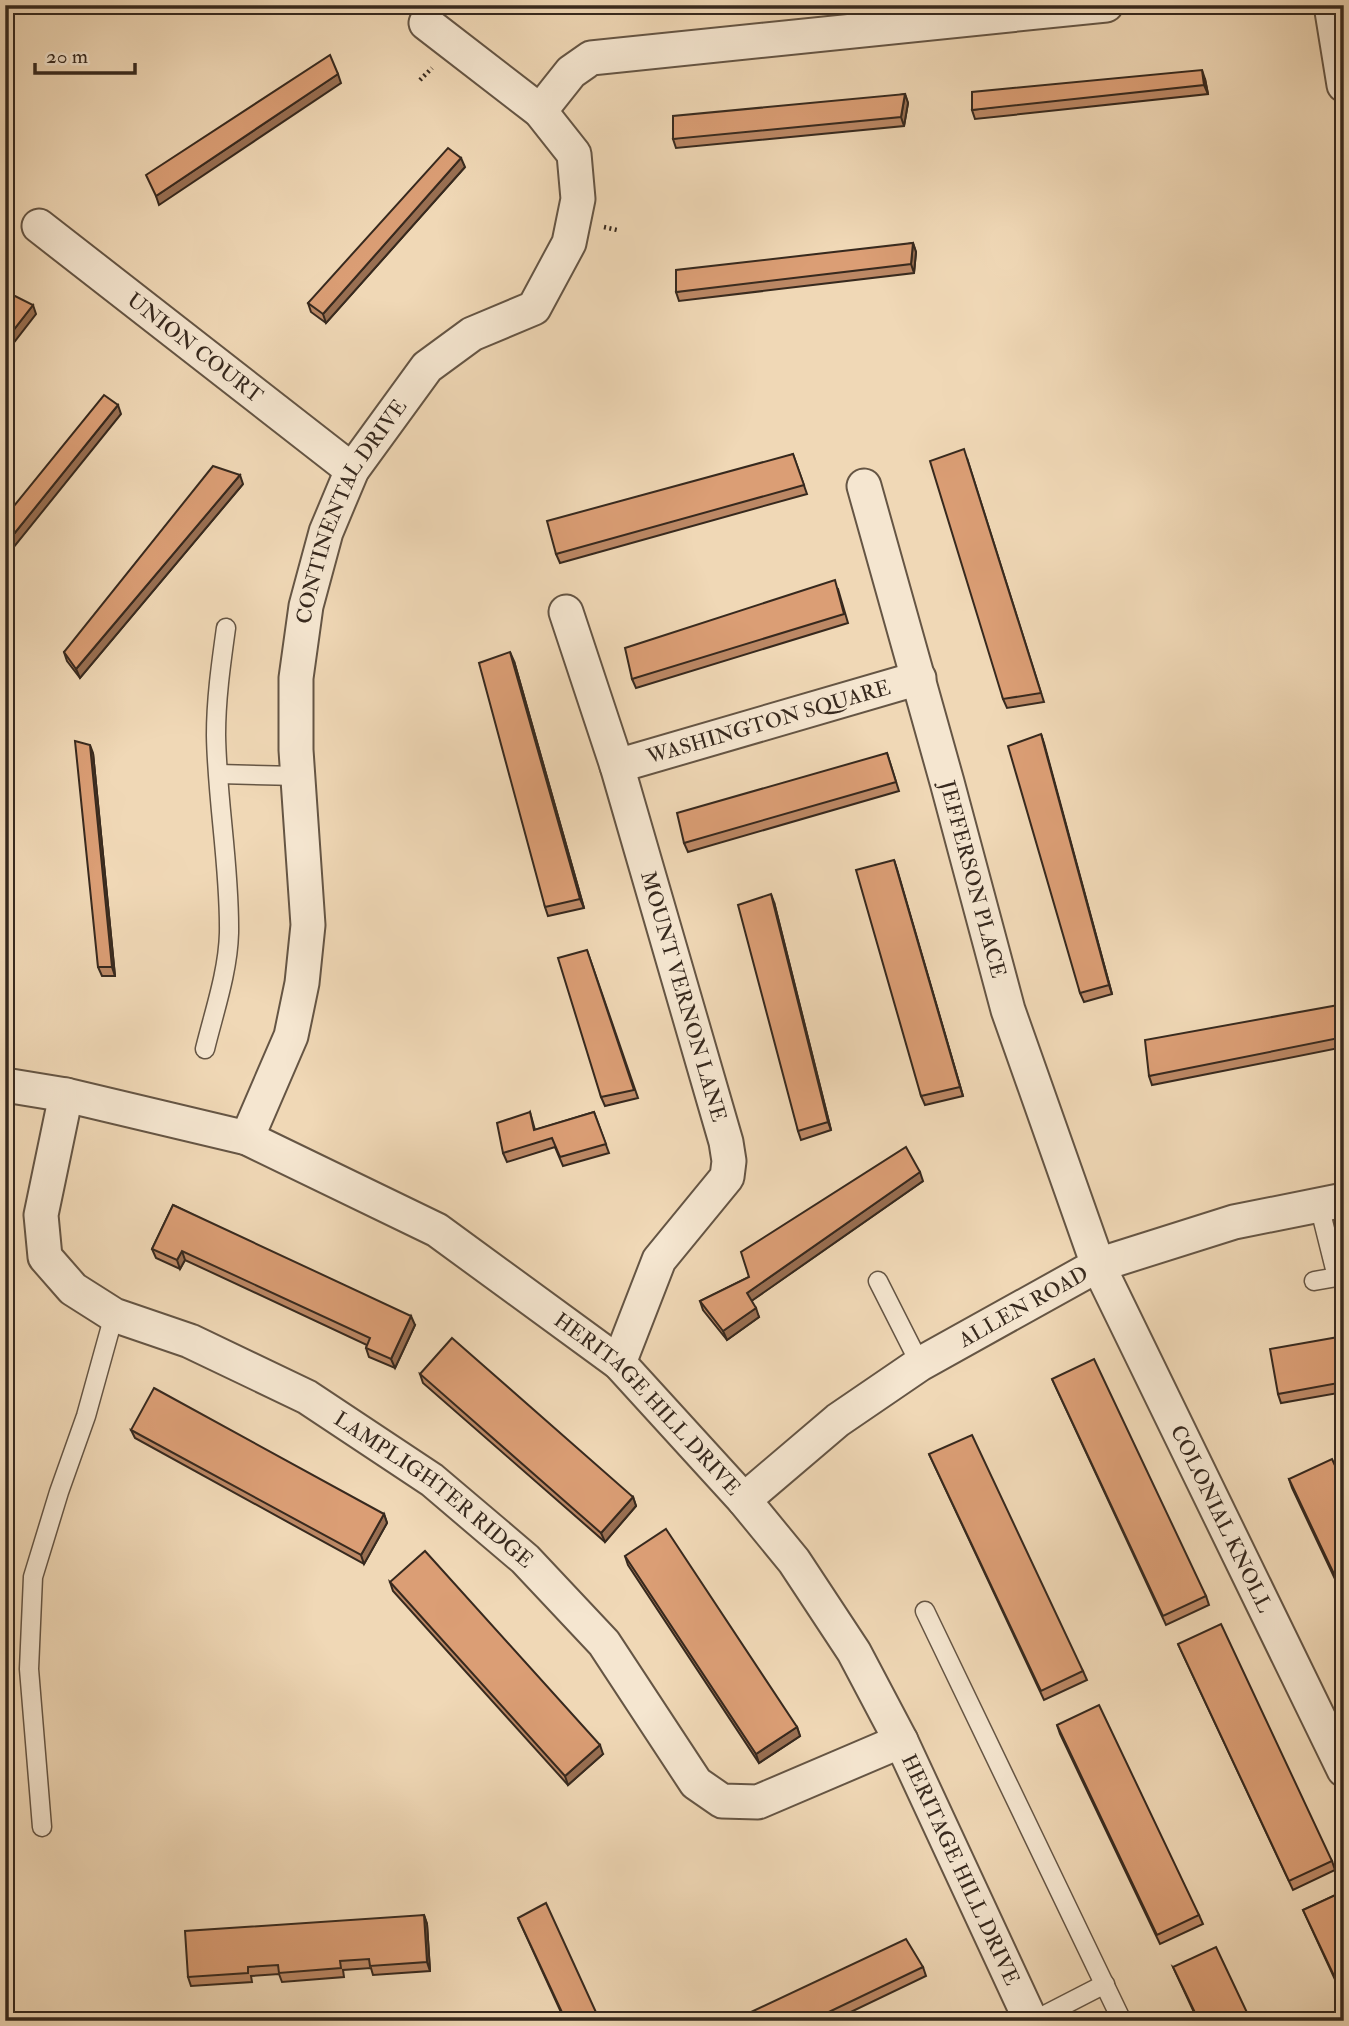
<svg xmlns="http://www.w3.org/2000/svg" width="1349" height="2026" viewBox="0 0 1349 2026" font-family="'IM FELL Double Pica',serif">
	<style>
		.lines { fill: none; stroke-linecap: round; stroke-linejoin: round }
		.service-casing { stroke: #655544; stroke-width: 21 }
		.minor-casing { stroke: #655544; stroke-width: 37 }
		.path { stroke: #37291e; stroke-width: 4.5; stroke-dasharray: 2 3.5; stroke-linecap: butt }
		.service { stroke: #f5e6d0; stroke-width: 18 }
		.minor { stroke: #f5e6d0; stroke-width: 33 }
		.wall { fill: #bc8865; stroke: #37291e; stroke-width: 2 }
		.shaded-wall { fill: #996f52; stroke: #37291e; stroke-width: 2 }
		.building { fill: #db9e75; stroke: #37291e; stroke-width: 2 }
		.labels { text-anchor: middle; stroke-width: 6; stroke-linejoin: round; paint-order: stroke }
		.street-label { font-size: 21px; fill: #37291e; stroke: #f5e6d0 }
	</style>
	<rect width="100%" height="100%" fill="#f0d8b6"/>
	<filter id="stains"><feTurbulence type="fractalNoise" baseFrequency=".00286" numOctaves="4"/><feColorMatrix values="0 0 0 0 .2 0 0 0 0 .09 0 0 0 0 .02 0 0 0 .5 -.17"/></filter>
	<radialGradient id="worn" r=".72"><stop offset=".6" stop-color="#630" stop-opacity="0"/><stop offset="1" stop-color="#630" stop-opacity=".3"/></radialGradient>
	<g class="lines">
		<g class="service-casing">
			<g id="service">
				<polyline points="219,774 298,776"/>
				<path d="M 205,1049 C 214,1012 228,972 229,933 C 230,867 217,801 216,735 C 216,699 221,664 226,628"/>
				<polyline points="878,1281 920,1364"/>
				<polyline points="1314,1281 1337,1277 1319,1205"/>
				<polyline points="925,1611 1122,2021"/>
				<polyline points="42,1827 29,1669 33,1577 59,1492 86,1416 114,1315"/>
				<polyline points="1033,2021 1105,1984"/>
			</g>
		</g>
		<g class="minor-casing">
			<g id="minor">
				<polyline points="1331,5 1344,85"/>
				<polyline points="540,111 571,72 591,58 1106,5"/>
				<path id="s1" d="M 39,226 L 352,470"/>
				<path id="s2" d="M 864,486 L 947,782 L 1008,1010 L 1098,1265 L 1344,1770"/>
				<path id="s3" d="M 566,612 L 617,766 L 726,1142 L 729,1161 L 727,1177 L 659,1260 L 619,1363"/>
				<path id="s4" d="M 617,766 L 919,678"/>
				<path id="s5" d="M 5,1085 L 66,1095 L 247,1138 L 437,1230 L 619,1363 L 744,1500 L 794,1561 L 854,1652 L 901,1741 L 1031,2021"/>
				<path id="s6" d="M 66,1095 L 41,1215 L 45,1257 L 73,1289 L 114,1315 L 190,1341 L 307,1397 L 432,1480 L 525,1559 L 604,1643 L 696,1783 L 722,1801 L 758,1802 L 901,1741"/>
				<path id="s7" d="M 247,1138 L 291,1036 L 302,983 L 308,925 L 296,750 L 296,678 L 306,606 L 326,532 L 352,470 L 427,367 L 472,334 L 534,308 L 569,243 L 578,199 L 574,154 L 540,111 L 426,23"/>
				<path id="s8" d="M 744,1500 L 838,1420 L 920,1364 L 1098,1265 L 1234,1222 L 1344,1200"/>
			</g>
		</g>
		<g class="path">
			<polyline points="420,80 432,68"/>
			<polyline points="604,227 617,230"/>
		</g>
		<use href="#service" class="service"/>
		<use href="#minor" class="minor"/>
	</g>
	<g class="wall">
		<polygon points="1205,79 1208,94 975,119 972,110"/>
		<polygon points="905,94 908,103 904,126 676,148 673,139"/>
		<polygon points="465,167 326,323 311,312 308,303"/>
		<polygon points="913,243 916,252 914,273 679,301 676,292"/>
		<polygon points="793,454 807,494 560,563 556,554"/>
		<polygon points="967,458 1044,702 1007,708 1003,699"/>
		<polygon points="243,484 80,678 67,661 64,652"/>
		<polygon points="838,589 848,623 636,688 632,679"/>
		<polygon points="514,661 584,908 548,916 545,907"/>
		<polygon points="1041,734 1112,994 1084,1002 1080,993"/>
		<polygon points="93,753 115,976 102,976 98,967"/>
		<polygon points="887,753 899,791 688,852 684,843"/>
		<polygon points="894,860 963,1096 925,1105 921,1096"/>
		<polygon points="774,902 831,1130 801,1140 798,1131"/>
		<polygon points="587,950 638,1098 605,1106 601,1097"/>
		<polygon points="1344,1004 1344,1047 1152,1085 1149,1076"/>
		<polygon points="530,1112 535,1130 594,1112 609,1153 563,1166 555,1147 507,1162 503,1153"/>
		<polygon points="923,1181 751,1301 759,1317 727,1340 703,1310 700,1301 749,1277"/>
		<polygon points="173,1205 415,1325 395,1368 369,1357 366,1348 367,1345 185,1260 180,1269 156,1258 152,1249"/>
		<polygon points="1344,1336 1344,1392 1281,1403 1278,1394"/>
		<polygon points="420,1374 633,1497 636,1506 605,1542 423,1383"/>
		<polygon points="1052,1379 1206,1596 1209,1605 1166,1625"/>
		<polygon points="131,1430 384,1514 387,1523 364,1564 135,1438"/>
		<polygon points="929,1454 1083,1671 1087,1680 1044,1700"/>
		<polygon points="1289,1479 1344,1485 1344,1598 1292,1488"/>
		<polygon points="625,1556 797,1727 800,1736 759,1763 628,1565"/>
		<polygon points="390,1582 603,1754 568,1785 393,1591"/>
		<polygon points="1178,1644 1332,1861 1335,1870 1293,1890"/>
		<polygon points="1057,1725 1199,1915 1203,1924 1160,1944 1060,1734"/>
		<polygon points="1344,1891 1344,1999 1303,1910"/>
		<polygon points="424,1915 427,1924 430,1971 373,1975 371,1968 343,1970 344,1977 282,1982 279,1974 251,1976 252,1982 191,1986 188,1977"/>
		<polygon points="518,1918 600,2021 565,2021"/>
		<polygon points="923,1967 926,1976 832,2021 732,2021"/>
		<polygon points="1173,1967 1251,2021 1198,2021"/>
	</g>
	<g class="shaded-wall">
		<polygon points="1202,70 1205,79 1208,94 1204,85"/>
		<polygon points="338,74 341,83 159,205 156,196"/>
		<polygon points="905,94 908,103 904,126 901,117"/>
		<polygon points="461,158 465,167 326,323 323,314"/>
		<polygon points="913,243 916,252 914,273 911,264"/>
		<polygon points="33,305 36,314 5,354 5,341"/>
		<polygon points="118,405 121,414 5,558 5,545"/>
		<polygon points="240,475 243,484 80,678 76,669"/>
		<polygon points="510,652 514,661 584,908 580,899"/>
		<polygon points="1041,734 1044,743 1112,994 1109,985"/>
		<polygon points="90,745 93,753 115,976 112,967"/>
		<polygon points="894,860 897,869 963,1096 960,1087"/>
		<polygon points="771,894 774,902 831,1130 828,1122"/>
		<polygon points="920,1172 923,1181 750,1302 747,1293"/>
		<polygon points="182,1251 185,1260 180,1269 177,1260"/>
		<polygon points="756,1308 759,1317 727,1340 723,1331"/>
		<polygon points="411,1316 415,1325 395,1368 391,1359"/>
		<polygon points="633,1497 636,1506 605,1542 601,1533"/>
		<polygon points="384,1514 387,1523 364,1564 361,1555"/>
		<polygon points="797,1727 800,1736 759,1763 756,1754"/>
		<polygon points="600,1745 603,1754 568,1785 565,1776"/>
		<polygon points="424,1915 427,1924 430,1971 427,1962"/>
	</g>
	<g class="building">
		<polygon points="330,55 338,74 156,196 146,175"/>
		<polygon points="1202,70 1204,85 972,110 972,92"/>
		<polygon points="905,94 901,117 673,139 673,116"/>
		<polygon points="448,148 461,158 323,314 308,303"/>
		<polygon points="913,243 911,264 676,292 676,270"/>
		<polygon points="9,293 33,305 5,341 5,298"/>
		<polygon points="104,395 118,405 5,545 5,517"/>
		<polygon points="964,449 1041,693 1003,699 930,461"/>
		<polygon points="793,454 804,485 556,554 547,521"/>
		<polygon points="213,466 240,475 76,669 64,652"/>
		<polygon points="835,580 844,614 632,679 625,648"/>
		<polygon points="510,652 580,899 545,907 479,663"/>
		<polygon points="1041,734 1109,985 1080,993 1008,746"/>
		<polygon points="75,741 90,745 112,967 98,967"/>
		<polygon points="887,753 896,782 684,843 677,813"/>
		<polygon points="894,860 960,1087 921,1096 856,870"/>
		<polygon points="771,894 828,1122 798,1131 738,905"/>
		<polygon points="587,950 634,1090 601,1097 558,958"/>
		<polygon points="1344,1004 1344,1037 1149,1076 1145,1040"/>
		<polygon points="530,1112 534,1130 594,1112 606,1144 560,1157 552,1138 503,1153 497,1123"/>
		<polygon points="906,1147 920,1172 747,1293 756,1308 723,1331 700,1301 749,1277 741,1252"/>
		<polygon points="173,1205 411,1316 391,1359 366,1348 370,1338 182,1251 177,1260 152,1249"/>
		<polygon points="1344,1336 1344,1382 1278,1394 1270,1349"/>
		<polygon points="452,1338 633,1497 601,1533 420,1374"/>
		<polygon points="1094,1359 1206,1596 1163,1616 1052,1379"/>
		<polygon points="154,1388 384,1514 361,1555 131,1430"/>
		<polygon points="972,1435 1083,1671 1041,1691 929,1454"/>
		<polygon points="1332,1459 1344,1485 1344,1595 1289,1479"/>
		<polygon points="666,1529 797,1727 756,1754 625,1556"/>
		<polygon points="425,1551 600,1745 565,1776 390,1582"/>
		<polygon points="1221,1624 1332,1861 1289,1881 1178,1644"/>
		<polygon points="1099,1705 1199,1915 1157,1935 1057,1725"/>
		<polygon points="1344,1891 1344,1997 1303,1910"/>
		<polygon points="546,1903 600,2021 566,2021 518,1918"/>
		<polygon points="424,1915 427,1962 370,1966 369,1959 340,1961 341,1968 279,1973 278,1965 248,1967 248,1973 188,1977 185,1931"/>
		<polygon points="906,1939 923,1967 810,2021 732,2021"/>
		<polygon points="1216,1947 1251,2021 1199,2021 1173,1967"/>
	</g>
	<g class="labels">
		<g class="street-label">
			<text dy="7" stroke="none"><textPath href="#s1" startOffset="198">UNION COURT</textPath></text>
			<text dy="7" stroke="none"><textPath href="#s7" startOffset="649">CONTINENTAL DRIVE</textPath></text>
			<text dy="7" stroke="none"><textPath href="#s4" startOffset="158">WASHINGTON SQUARE</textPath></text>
			<text dy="7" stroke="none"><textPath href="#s2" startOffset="408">JEFFERSON PLACE</textPath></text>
			<text dy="7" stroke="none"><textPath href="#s3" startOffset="402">MOUNT VERNON LANE</textPath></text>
			<text dy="7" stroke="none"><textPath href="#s8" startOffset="341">ALLEN ROAD</textPath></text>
			<text dy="7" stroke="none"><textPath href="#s5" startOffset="733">HERITAGE HILL DRIVE</textPath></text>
			<text dy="7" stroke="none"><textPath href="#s6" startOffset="623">LAMPLIGHTER RIDGE</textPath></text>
			<text dy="7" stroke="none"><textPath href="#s2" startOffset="1096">COLONIAL KNOLL</textPath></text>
			<text dy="7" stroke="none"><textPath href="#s5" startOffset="1300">HERITAGE HILL DRIVE</textPath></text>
		</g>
	</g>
	<rect width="1349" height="2026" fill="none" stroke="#f0d8b6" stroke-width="28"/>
	<rect x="7" y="7" width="1335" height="2012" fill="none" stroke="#37291e" stroke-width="3.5"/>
	<rect x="14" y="14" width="1321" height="1998" fill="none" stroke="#37291e" stroke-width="2"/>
	<path d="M35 63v10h100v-10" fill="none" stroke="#37291e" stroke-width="3.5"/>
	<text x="46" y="63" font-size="21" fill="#37291e" stroke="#f5e6d0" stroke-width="5" paint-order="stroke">20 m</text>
	<rect width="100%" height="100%" filter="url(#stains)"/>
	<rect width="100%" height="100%" fill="url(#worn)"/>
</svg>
